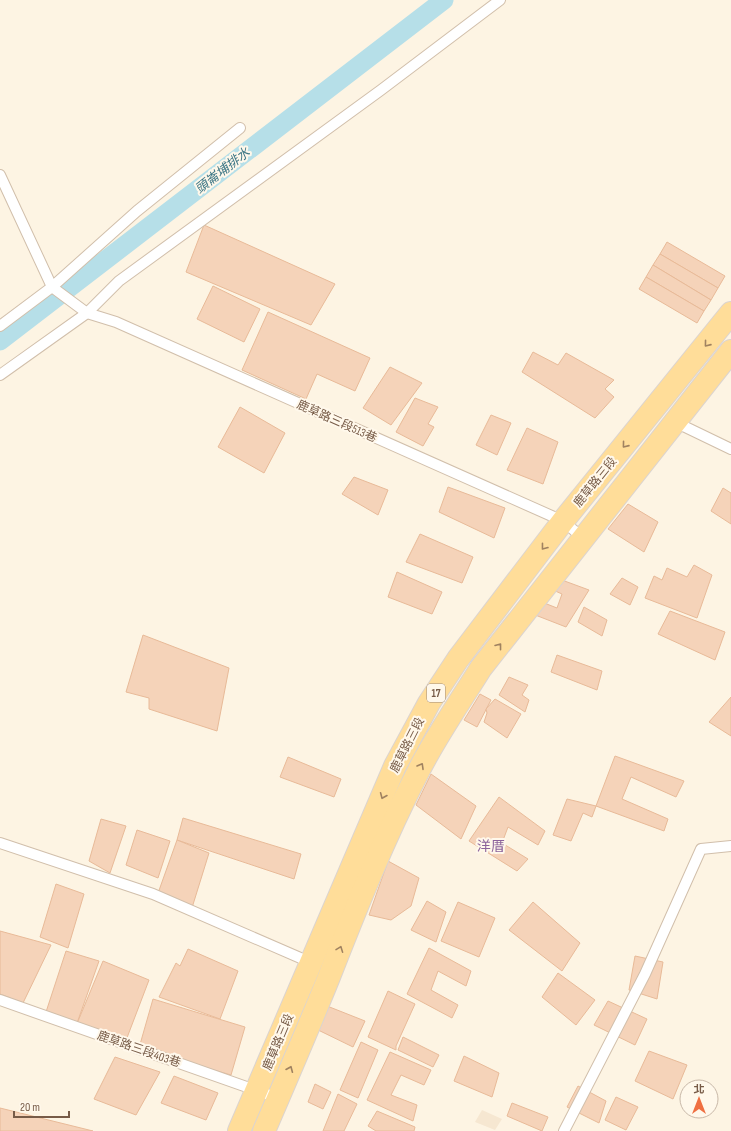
<svg xmlns="http://www.w3.org/2000/svg" width="731" height="1131" viewBox="0 0 731 1131" font-family="'Sofia Sans Condensed','Noto Sans TC',sans-serif">
	<style>
		.residential { fill: #f6e7d1 }
		.lines { fill: none; stroke-linecap: round; stroke-linejoin: round }
		.canal { stroke: #b6dfe8; stroke-width: 19 }
		.building { fill: #f5d3b9; stroke: #e8ba98 }
		.lane-casing { stroke: #d1bfab; stroke-width: 12 }
		.primary-casing { stroke: #dcd4cf; stroke-width: 24 }
		.lane { stroke: #fff; stroke-width: 10 }
		.primary { stroke: #fd9; stroke-width: 22 }
		.oneway { stroke: #a08260 }
		.labels { text-anchor: middle; stroke-width: 4; stroke-linejoin: round; paint-order: stroke }
		.shield { fill: #fff8eb; stroke: #a08a78; stroke-width: 1 }
		.shield-label { font-size: 11px; font-weight: bold; fill: #775b47 }
		.street-label { font-size: 12px; fill: #775b47; stroke: #fff8eb }
		.water-label { font-size: 13px; font-style: italic; fill: #3d7685; stroke: #fff8eb }
		.quarter-label { font-size: 14px; fill: #8b629b; stroke: #fff8eb }
	</style>
	<rect width="100%" height="100%" fill="#fdf4e3"/>
	<polygon class="residential" points="482,1110 502,1119 495,1130 475,1122"/>
	<g class="lines">
		<polyline class="canal" points="0,341 444,0"/>
	</g>
	<g class="building">
		<polygon points="204,225 335,284 311,325 186,272"/>
		<polygon points="667,242 725,276 718,288 660,254"/>
		<polygon points="660,254 718,288 711,300 653,265"/>
		<polygon points="653,265 711,300 704,311 646,277"/>
		<polygon points="646,277 704,311 697,323 639,289"/>
		<polygon points="213,286 260,309 244,342 197,319"/>
		<polygon points="268,312 370,358 355,391 317,374 306,399 242,370"/>
		<polygon points="533,352 558,365 566,353 614,380 605,389 614,397 595,418 522,372"/>
		<polygon points="390,367 422,383 391,425 363,408"/>
		<polygon points="415,398 438,407 428,424 434,427 423,446 396,432"/>
		<polygon points="240,407 285,433 264,473 218,447"/>
		<polygon points="491,415 511,423 497,455 476,445"/>
		<polygon points="527,428 558,442 543,484 507,470"/>
		<polygon points="354,477 388,490 378,515 342,494"/>
		<polygon points="448,487 505,508 494,538 439,512"/>
		<polygon points="723,488 731,493 731,524 711,511"/>
		<polygon points="628,504 658,522 644,552 608,529"/>
		<polygon points="420,534 473,557 462,583 406,562"/>
		<polygon points="694,565 712,575 697,618 645,598 654,576 662,580 667,568 687,577"/>
		<polygon points="397,572 442,592 432,614 388,597"/>
		<polygon points="551,576 589,590 566,627 525,611 534,599 557,608 562,594 544,586"/>
		<polygon points="622,578 638,587 630,605 610,594"/>
		<polygon points="584,607 607,620 602,636 578,622"/>
		<polygon points="670,611 725,632 715,660 658,634"/>
		<polygon points="143,635 229,668 217,731 149,709 149,698 126,692"/>
		<polygon points="557,655 602,671 597,690 551,672"/>
		<polygon points="509,677 528,685 522,695 529,700 525,712 499,695"/>
		<polygon points="480,694 491,700 477,727 464,720"/>
		<polygon points="731,697 731,736 709,722"/>
		<polygon points="495,699 521,714 507,738 484,722 487,713 486,709"/>
		<polygon points="615,756 684,781 676,797 631,777 622,799 668,819 664,831 596,806"/>
		<polygon points="288,757 341,779 334,797 280,777"/>
		<polygon points="431,774 476,806 461,839 416,805"/>
		<polygon points="499,797 545,831 538,845 508,827 502,843 528,859 517,871 469,841"/>
		<polygon points="567,799 596,806 592,817 583,813 571,841 553,835"/>
		<polygon points="183,818 301,854 294,879 177,840"/>
		<polygon points="101,819 126,826 110,873 89,861"/>
		<polygon points="137,830 170,841 158,878 126,865"/>
		<polygon points="177,840 209,853 191,911 157,896"/>
		<polygon points="388,861 419,878 411,906 391,920 369,915"/>
		<polygon points="56,884 84,894 68,948 40,937"/>
		<polygon points="427,901 446,912 436,942 411,930"/>
		<polygon points="458,902 495,918 479,957 441,941"/>
		<polygon points="533,902 580,943 562,971 509,930"/>
		<polygon points="0,931 51,945 23,1003 0,994"/>
		<polygon points="429,948 471,971 466,986 438,971 431,990 458,1005 452,1018 407,994"/>
		<polygon points="188,949 238,971 220,1019 159,997 176,963 180,966"/>
		<polygon points="66,951 99,961 76,1026 46,1012"/>
		<polygon points="635,956 663,962 657,999 629,990"/>
		<polygon points="103,961 149,980 125,1043 76,1026"/>
		<polygon points="558,973 595,1000 576,1025 542,997"/>
		<polygon points="388,991 415,1004 396,1046 396,1050 368,1037"/>
		<polygon points="153,999 245,1027 231,1075 139,1048"/>
		<polygon points="608,1001 647,1019 635,1045 594,1025"/>
		<polygon points="322,1004 365,1021 353,1047 314,1028"/>
		<polygon points="403,1037 439,1055 433,1067 398,1050"/>
		<polygon points="361,1042 378,1050 358,1098 340,1090"/>
		<polygon points="649,1051 687,1065 673,1099 635,1081"/>
		<polygon points="390,1052 431,1070 424,1085 401,1075 391,1095 417,1105 413,1121 367,1100"/>
		<polygon points="464,1056 499,1073 492,1097 454,1081"/>
		<polygon points="115,1057 160,1072 136,1115 94,1099"/>
		<polygon points="174,1076 218,1093 206,1120 161,1103"/>
		<polygon points="315,1084 331,1092 323,1109 308,1102"/>
		<polygon points="578,1086 606,1101 599,1123 567,1107"/>
		<polygon points="338,1094 357,1104 344,1131 323,1131"/>
		<polygon points="616,1097 638,1107 626,1130 605,1120"/>
		<polygon points="512,1103 548,1117 542,1131 507,1116"/>
		<polygon points="0,1108 93,1131 0,1131"/>
		<polygon points="377,1111 415,1127 414,1131 376,1131 368,1126"/>
	</g>
	<g class="lines">
		<g class="lane-casing">
			<g id="lane">
				<polyline points="0,175 52,287 87,313 116,322 563,521 583,538"/>
				<polyline points="0,326 52,287 137,211 240,128"/>
				<polyline points="0,375 87,313 119,281 381,90 500,0"/>
				<polyline points="675,422 731,449"/>
				<polyline points="0,843 153,894 312,963"/>
				<polyline points="0,1000 278,1098"/>
				<polyline points="564,1131 645,974 701,849 731,846"/>
			</g>
		</g>
		<g class="primary-casing">
			<g id="primary">
				<polyline points="239,1131 395,766 429,703 458,659 563,521 731,313"/>
				<path d="M 264,1131 C 286,1080 308,1029 329,977 C 356,908 384,838 418,772 C 436,736 460,702 481,668 L 731,351"/>
			</g>
		</g>
		<use href="#lane" class="lane"/>
		<use href="#primary" class="primary"/>
	</g>
	<defs><path id="oneway-chevron" d="M-2-3.5L2.5 0L-2 3.5" fill="none" stroke-width="1.6" stroke-linecap="round" stroke-linejoin="round"/></defs>
	<g class="oneway">
		<use href="#oneway-chevron" transform="translate(707 344) rotate(129)"/>
		<use href="#oneway-chevron" transform="translate(625 445) rotate(129)"/>
		<use href="#oneway-chevron" transform="translate(544 547) rotate(128)"/>
		<use href="#oneway-chevron" transform="translate(499 646) rotate(-52)"/>
		<use href="#oneway-chevron" transform="translate(421 766) rotate(-60)"/>
		<use href="#oneway-chevron" transform="translate(383 796) rotate(113)"/>
		<use href="#oneway-chevron" transform="translate(340 949) rotate(-69)"/>
		<use href="#oneway-chevron" transform="translate(290 1069) rotate(-67)"/>
	</g>
	<g class="labels">
		<rect class="shield" x="427" y="684" width="18" height="18" rx="3"/>
		<g class="shield-label">
			<text x="436" y="697">17</text>
		</g>
		<g class="street-label">
			<text transform="translate(337 421) rotate(24)" y="4">鹿草路三段513巷</text>
			<text transform="translate(595 482) rotate(-51)" y="4">鹿草路三段</text>
			<text transform="translate(407 745) rotate(-63)" y="4">鹿草路三段</text>
			<text transform="translate(278 1042) rotate(-67)" y="4">鹿草路三段</text>
			<text transform="translate(139 1049) rotate(19)" y="4">鹿草路三段403巷</text>
		</g>
		<g class="water-label">
			<text transform="translate(222 170) rotate(-38)" y="5">頭崙埔排水</text>
		</g>
		<g class="quarter-label">
			<text x="491" y="851">洋厝</text>
		</g>
	</g>
	<g transform="translate(699 1099)"><circle r="19" fill="#fff8eb" stroke="#c9b9a9"/>
	<path d="M0-3L7 15L0 10L-7 15Z" fill="#ef6f41"/>
	<text y="-6" font-size="11" font-weight="bold" text-anchor="middle" fill="#775b47">北</text>
	</g>
	<path d="M14 1111v6h55v-6" fill="none" stroke="#775b47" stroke-width="2"/>
	<text x="20" y="1111" font-size="12" fill="#775b47" stroke="#fff8eb" stroke-width="3" paint-order="stroke">20 m</text>
</svg>
